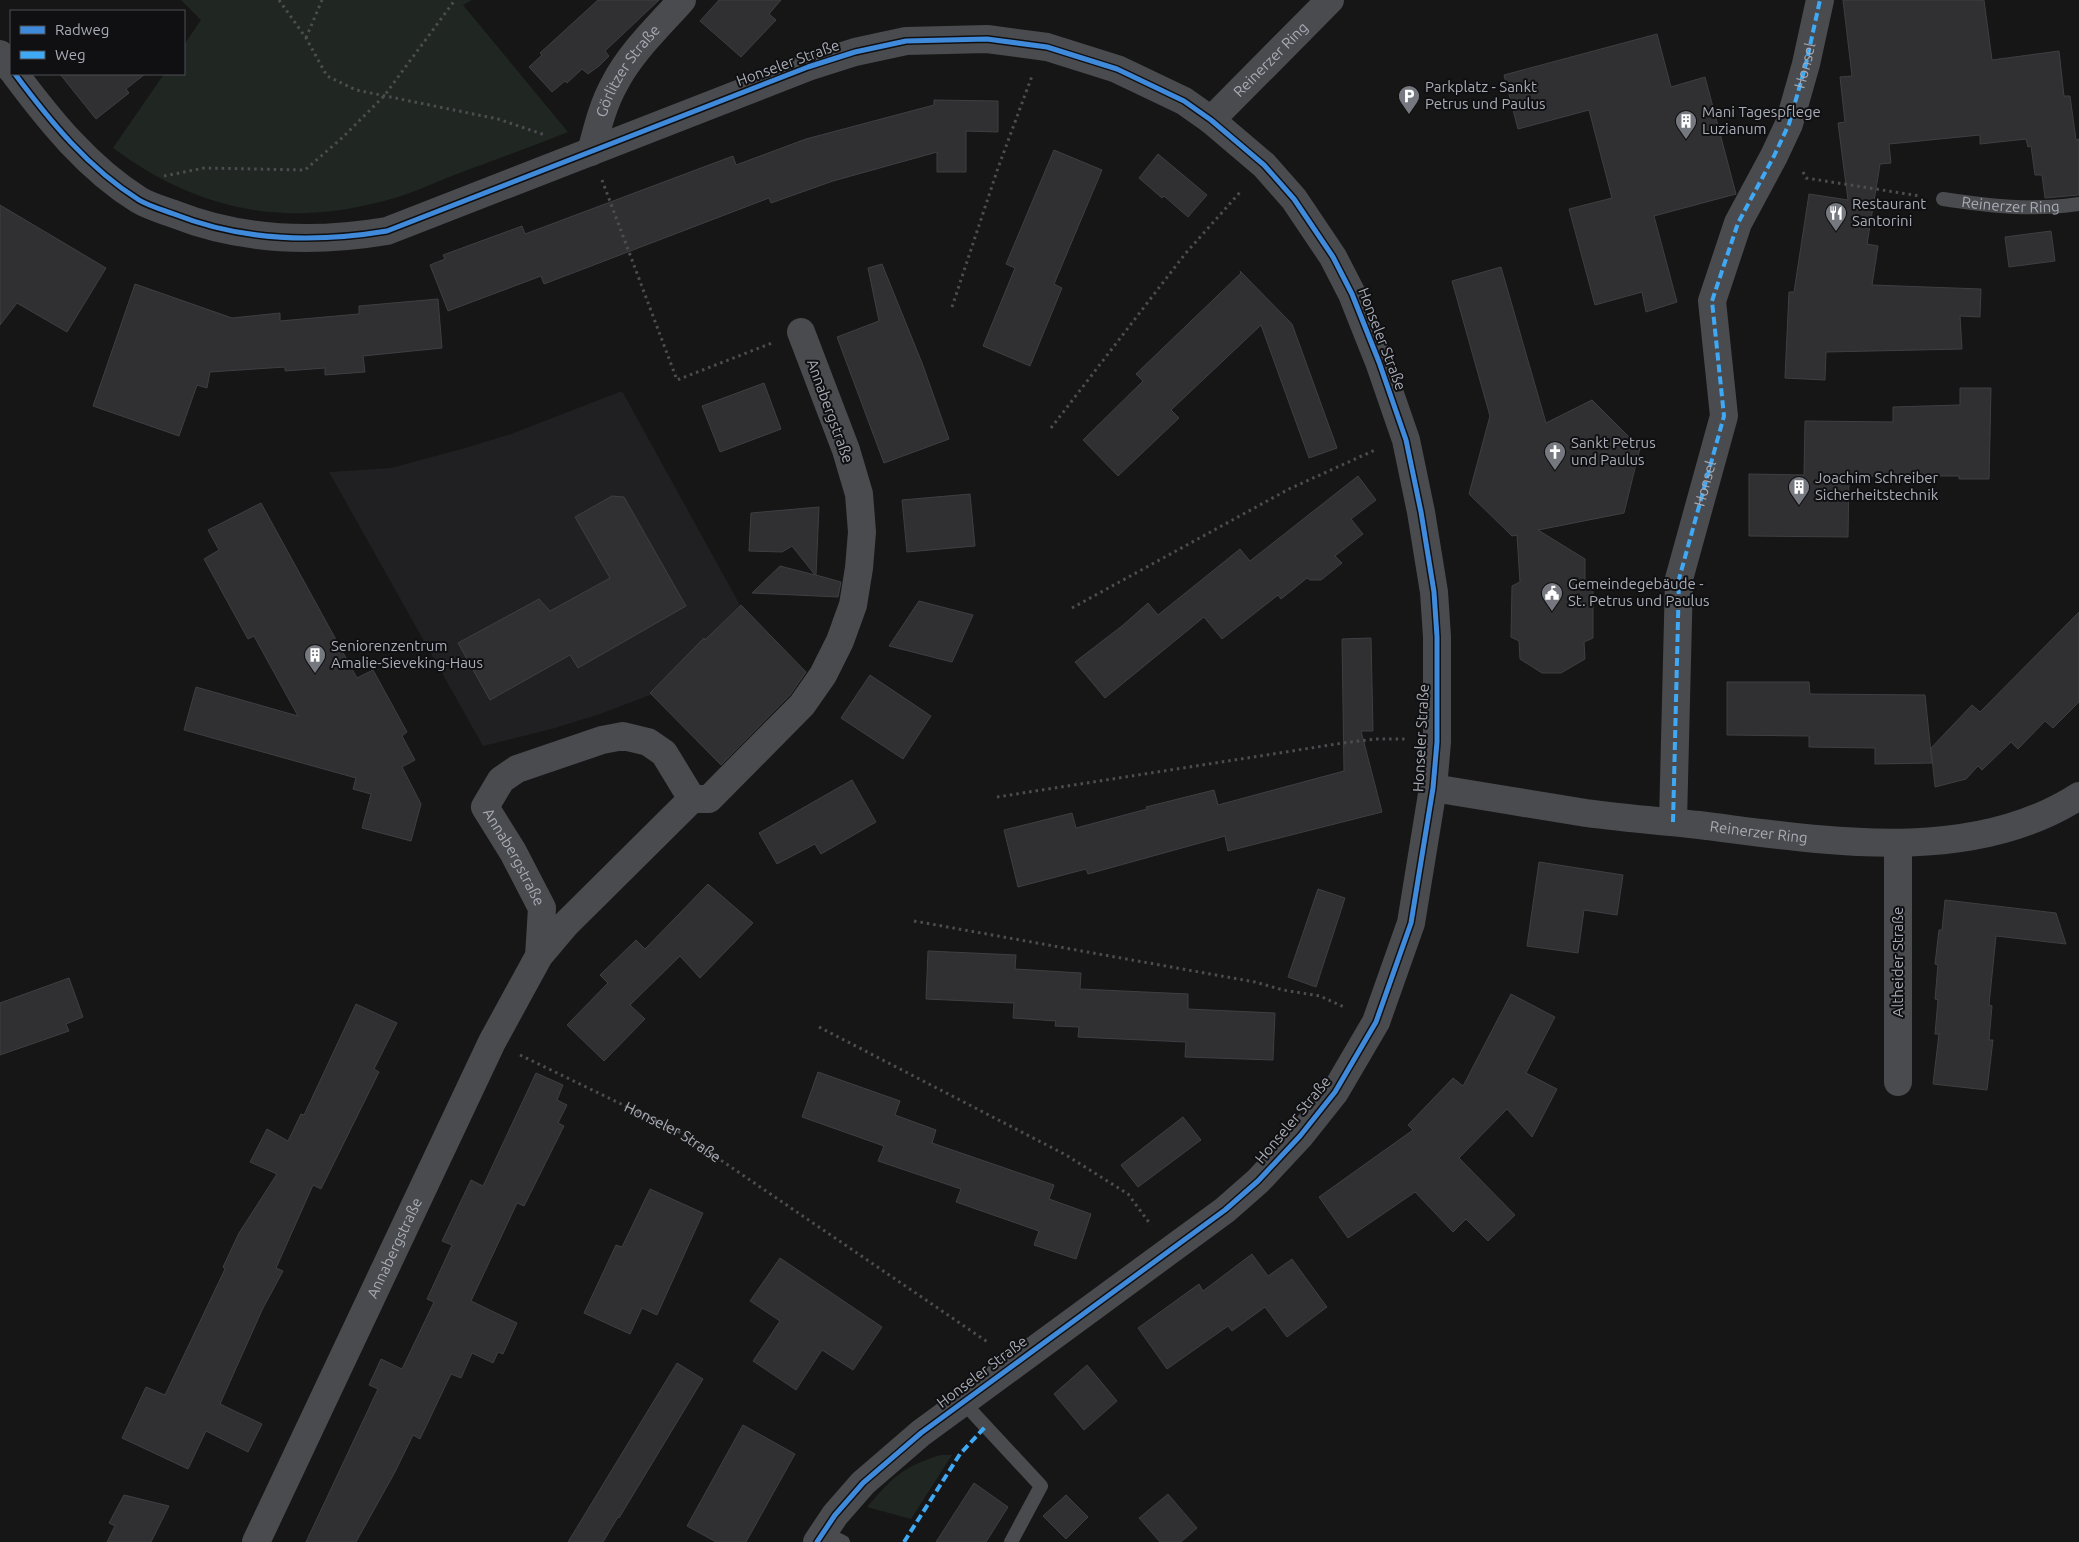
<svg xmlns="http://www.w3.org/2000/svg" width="2079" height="1542" viewBox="0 0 2079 1542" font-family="Ubuntu,sans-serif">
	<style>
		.built { fill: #202022 }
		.green { fill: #202621 }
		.building { fill: #303032; stroke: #3e3f42 }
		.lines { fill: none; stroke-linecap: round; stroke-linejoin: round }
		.path { stroke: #4c4d50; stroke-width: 3; stroke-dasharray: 2.5 4; stroke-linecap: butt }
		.lane { stroke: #4a4b4e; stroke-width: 14 }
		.street { stroke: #4a4b4e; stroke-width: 28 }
		.quiet { stroke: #3fa9f5; stroke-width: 4; stroke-dasharray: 8 4; stroke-linecap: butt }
		.cycleway-casing { stroke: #101012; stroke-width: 8 }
		.cycleway { stroke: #408adc; stroke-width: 5 }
		.labels { text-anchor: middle; stroke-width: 4; stroke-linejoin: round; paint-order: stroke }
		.street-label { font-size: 15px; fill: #a8acb6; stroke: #101012 }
		.poi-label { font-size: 15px; fill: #a8acb6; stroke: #101012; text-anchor: start }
	</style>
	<rect width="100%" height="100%" fill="#161616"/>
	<polygon class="built" points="622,391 740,605 650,695 600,714 555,728 483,746 329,472 391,468 465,448 511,434"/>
	<g class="green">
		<path d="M 181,0 L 472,0 L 463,5 L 568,132 C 533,146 497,159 462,172 C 436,182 411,194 384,201 C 282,228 197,210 113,148 L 164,74 L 184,74 L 184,45 L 201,20 Z"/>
		<path d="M 941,1455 L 952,1455 L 911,1519 L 867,1507 C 892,1478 903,1466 941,1455 Z"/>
	</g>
	<g class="building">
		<polygon points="598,0 659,0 605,51 609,56 599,66 588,74 582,69 567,83 565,81 552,92 529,67 542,55 540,53"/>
		<polygon points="719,0 781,0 769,14 776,20 741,57 700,21"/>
		<polygon points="1843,0 1984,0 1992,60 2059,51 2064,96 2070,96 2076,140 2079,139 2079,195 2045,198 2042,175 2035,175 2031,146 2028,147 2026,139 1980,144 1980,135 1889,144 1891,163 1880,164 1867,244 1878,246 1872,285 1981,289 1980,317 1960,316 1962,349 1826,352 1825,380 1785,378 1789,292 1794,292 1809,194 1848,200 1838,123 1845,122 1840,77 1852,76"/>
		<polygon points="1657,34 1671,87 1705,77 1736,194 1654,216 1677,302 1646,312 1642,292 1595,305 1569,209 1612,198 1589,110 1518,129 1504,75"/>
		<polygon points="60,74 145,74 126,89 129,93 96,119"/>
		<polygon points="934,100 998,101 998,132 966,131 966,172 937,172 937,152 833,181 771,203 769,198 544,284 541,276 448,311 430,265 445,259 443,255 522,226 525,234 733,156 736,165 806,139 934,105"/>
		<polygon points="1054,150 1102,170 1054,284 1062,288 1030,366 983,346 1015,268 1006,264"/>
		<polygon points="1158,154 1207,195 1188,217 1164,196 1162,198 1139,178"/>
		<polygon points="0,205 106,268 67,332 17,303 0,325"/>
		<polygon points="2051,231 2055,261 2009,267 2005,237"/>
		<polygon points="882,264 922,363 949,439 884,463 837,337 879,321 868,268"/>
		<polygon points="1501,267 1546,423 1592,400 1640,448 1624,513 1538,530 1585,559 1585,583 1593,586 1593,638 1584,642 1585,659 1561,673 1542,673 1520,659 1519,641 1511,637 1512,586 1520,582 1517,535 1512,536 1469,494 1490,416 1452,281"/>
		<polygon points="1240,271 1292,324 1337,448 1309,458 1261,325 1171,410 1179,418 1118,476 1083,440 1143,381 1136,374 1241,273"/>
		<polygon points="135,284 232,318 280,313 280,321 359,314 359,306 438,299 442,348 363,356 365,372 325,375 325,368 285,371 285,367 210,372 207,388 197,385 179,436 93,406"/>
		<polygon points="764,383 781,429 720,452 702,406"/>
		<polygon points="1960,388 1991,388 1989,479 1959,479 1959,476 1849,476 1848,537 1749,536 1749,474 1804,475 1805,421 1893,422 1893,407 1960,405"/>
		<polygon points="1358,476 1376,500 1351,519 1363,534 1335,556 1342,563 1321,580 1310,580 1307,578 1281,599 1278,595 1222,639 1204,617 1105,698 1075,662 1122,626 1148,603 1158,615 1240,549 1250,561"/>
		<polygon points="970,494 975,546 907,552 902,500"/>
		<polygon points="612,496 624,497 686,606 578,668 570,655 490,700 458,643 539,599 550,611 610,578 575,517"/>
		<polygon points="261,503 357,678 373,670 407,732 402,736 415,760 402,767 421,804 411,841 362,828 371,794 353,789 356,778 184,730 196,687 298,716 254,636 248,639 204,559 219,550 208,530"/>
		<polygon points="819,507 816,575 841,582 838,597 752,593 780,566 815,575 792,546 782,552 749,551 751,513"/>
		<polygon points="919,601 973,615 952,662 889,646"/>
		<polygon points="741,605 806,672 790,695 721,765 650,693 704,638 705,640"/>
		<polygon points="2079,612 2079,702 2053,728 2045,721 2018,749 2011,742 1982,770 1978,766 1966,779 1935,787 1931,748 1972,705 1980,712"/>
		<polygon points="1371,638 1373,731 1361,731 1382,812 1228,851 1225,836 1088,874 1086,869 1018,887 1004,830 1072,813 1076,828 1147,809 1146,807 1214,790 1218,805 1344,771 1342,639"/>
		<polygon points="870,675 931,716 903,759 841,718"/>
		<polygon points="1727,682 1809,682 1810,694 1925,695 1932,763 1875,764 1875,748 1809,747 1809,736 1727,735"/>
		<polygon points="852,780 876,822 821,854 815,844 777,864 759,833"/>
		<polygon points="1539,862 1623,875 1617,915 1584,910 1578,953 1527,946"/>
		<polygon points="708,884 753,923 700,978 680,956 630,1005 645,1019 604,1061 567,1025 608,983 600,975 636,940 645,949"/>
		<polygon points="1318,889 1345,898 1316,987 1288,977"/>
		<polygon points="1945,900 2056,913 2066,944 1996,936 1989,1005 1992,1006 1989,1040 1993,1040 1987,1090 1933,1084 1939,1034 1935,1034 1938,1000 1935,999 1938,965 1935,964 1939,930 1942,930"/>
		<polygon points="928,951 1016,955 1015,969 1081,973 1080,989 1188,994 1188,1009 1275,1013 1273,1060 1185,1057 1186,1042 1078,1037 1079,1027 1055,1026 1056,1021 1013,1018 1014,1003 926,999"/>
		<polygon points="69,978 83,1017 66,1024 69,1031 0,1055 0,1003"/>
		<polygon points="1511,994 1555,1017 1526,1073 1557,1089 1532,1137 1507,1109 1459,1158 1515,1215 1488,1241 1466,1219 1453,1232 1415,1192 1348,1238 1319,1197 1413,1130 1408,1125 1453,1078 1463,1086"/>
		<polygon points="356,1004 397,1023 374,1069 379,1072 321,1189 313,1185 276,1268 283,1271 263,1308 220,1404 262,1424 248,1452 206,1431 188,1469 122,1438 146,1387 165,1395 225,1269 223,1267 239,1233 277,1174 250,1162 267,1129 288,1141 301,1114 304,1115"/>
		<polygon points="818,1072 900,1101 895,1115 936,1130 932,1143 1054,1185 1049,1199 1091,1214 1076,1259 1034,1245 1039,1231 956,1202 961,1189 878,1161 884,1146 802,1117"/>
		<polygon points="536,1073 563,1085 557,1100 567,1105 558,1123 564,1126 524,1206 517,1203 471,1301 517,1323 503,1354 498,1352 493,1363 472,1353 461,1378 451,1374 420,1439 413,1435 395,1472 356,1542 306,1542 378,1389 369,1385 381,1359 402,1369 434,1302 427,1299 452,1245 442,1241 471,1180 483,1186"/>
		<polygon points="1183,1117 1201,1140 1138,1187 1121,1165"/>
		<polygon points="650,1189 703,1213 657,1315 642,1308 630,1334 584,1313 616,1245 622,1247"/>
		<polygon points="1252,1254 1268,1276 1292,1259 1327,1307 1287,1337 1265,1307 1232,1331 1228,1326 1167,1369 1138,1328 1199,1284 1203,1291"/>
		<polygon points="780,1258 882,1327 853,1370 822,1350 796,1390 753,1361 780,1321 750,1301"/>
		<polygon points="677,1363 703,1379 619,1518 618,1517 603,1542 568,1542"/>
		<polygon points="1087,1365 1117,1401 1084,1430 1054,1394"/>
		<polygon points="743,1425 795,1454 746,1542 716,1542 687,1526"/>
		<polygon points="974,1483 1008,1507 986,1542 936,1542"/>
		<polygon points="1168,1494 1197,1528 1181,1542 1160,1542 1139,1518"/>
		<polygon points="124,1495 169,1506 151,1542 107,1542 115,1526 109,1523"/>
		<polygon points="1066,1495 1088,1517 1066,1539 1043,1516"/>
	</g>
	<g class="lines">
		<g class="path">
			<polyline points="279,0 306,38 327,76 356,90 498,119 545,135"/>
			<polyline points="306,38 322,0"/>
			<polyline points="1803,172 1806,178 1920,196"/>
			<polyline points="164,176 204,168 305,170 343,137 384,96 455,0"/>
			<polyline points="602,180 677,380 772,343"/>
			<polyline points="952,307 998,168 1032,76"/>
			<polyline points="1051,428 1185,254 1242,190"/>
			<polyline points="1072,608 1289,489 1375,450"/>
			<polyline points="997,797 1343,743 1376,739 1406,739"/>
			<polyline points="914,921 1255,982 1283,990 1320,996 1346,1008"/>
			<polyline points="819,1027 1066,1155 1128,1194 1151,1225"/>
			<path id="s1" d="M 520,1055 L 681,1133 L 989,1343"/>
		</g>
		<g class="lane">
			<path id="s2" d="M 1943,199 C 1989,206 2033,211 2079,204"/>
			<polyline points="963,1402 1041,1486 1011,1542"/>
			<polyline points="824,1533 843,1542"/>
		</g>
		<g class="street">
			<polyline points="0,54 11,69"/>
			<path d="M 15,74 C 50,121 88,168 139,200 C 149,206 163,210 174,214 C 242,241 315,243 387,231 L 808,67 L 855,52 L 906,41 L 987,39 L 1047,47 L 1117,69 L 1184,101 L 1211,120 L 1264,165 L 1294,199 L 1333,257 L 1352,294 L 1379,362 L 1406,440 L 1421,512 L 1434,592 L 1437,637 L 1437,742 L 1433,788 L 1411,923 L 1376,1022 L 1335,1092 L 1300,1136 L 1258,1181 L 1225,1210 L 921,1433 L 863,1483 L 835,1515 L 817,1542"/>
			<path id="s3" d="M 1211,120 L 1330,0"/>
			<path id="s4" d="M 591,152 C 597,129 603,104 615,83 C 631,52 659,26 682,0"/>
			<path id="s5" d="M 1433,788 C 1484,796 1535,805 1586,813 C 1623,818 1661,821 1699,825 C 1821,840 1969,867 2079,796"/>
			<polyline points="692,799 709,799 802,705 823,675 840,641 853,605 859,568 862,532 859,494 846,450 801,332"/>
			<path id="s6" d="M 1673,822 L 1679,579 L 1724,416 L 1712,301 L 1738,223 L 1774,156 L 1789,124 L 1806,64 L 1820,0"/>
			<polyline points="1898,1082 1898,843"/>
			<path id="s7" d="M 256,1542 L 492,1042 L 539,956 L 566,924 L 692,799 L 664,753 L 648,742 L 623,736 L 602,740 L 517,769 L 501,780 L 485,807 L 513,852 L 542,908 L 539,956"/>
		</g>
		<g class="quiet">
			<polyline points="1673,822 1679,579 1724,416 1712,301 1738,223 1774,156 1789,124 1806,64 1820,0"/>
			<polyline points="904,1542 960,1454 986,1426"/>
		</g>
		<g class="cycleway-casing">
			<path id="cycleway" d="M 15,74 C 50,121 88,168 139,200 C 149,206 163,210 174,214 C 242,241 315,243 387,231 L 808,67 L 855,52 L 906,41 L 987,39 L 1047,47 L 1117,69 L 1184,101 L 1211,120 L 1264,165 L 1294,199 L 1333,257 L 1352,294 L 1379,362 L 1406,440 L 1421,512 L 1434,592 L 1437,637 L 1437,742 L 1433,788 L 1411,923 L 1376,1022 L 1335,1092 L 1300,1136 L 1258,1181 L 1225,1210 L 921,1433 L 863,1483 L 835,1515 L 817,1542"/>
		</g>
		<use href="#cycleway" class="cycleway"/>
	</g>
	<defs>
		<g id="parking-pin" transform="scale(1.125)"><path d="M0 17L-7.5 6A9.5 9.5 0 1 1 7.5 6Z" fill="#75787e" stroke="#101012"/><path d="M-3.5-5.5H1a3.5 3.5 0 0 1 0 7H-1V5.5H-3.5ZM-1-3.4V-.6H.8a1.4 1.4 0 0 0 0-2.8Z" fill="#fff"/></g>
		<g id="building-pin" transform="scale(1.125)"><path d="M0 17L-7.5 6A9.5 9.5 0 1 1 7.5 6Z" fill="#75787e" stroke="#101012"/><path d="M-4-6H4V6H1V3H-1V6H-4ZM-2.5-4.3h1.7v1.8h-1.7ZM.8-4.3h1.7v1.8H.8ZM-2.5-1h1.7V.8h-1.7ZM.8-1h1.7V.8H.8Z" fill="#fff"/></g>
		<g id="restaurant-pin" transform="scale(1.125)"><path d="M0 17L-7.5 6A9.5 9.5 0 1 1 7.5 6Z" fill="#75787e" stroke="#101012"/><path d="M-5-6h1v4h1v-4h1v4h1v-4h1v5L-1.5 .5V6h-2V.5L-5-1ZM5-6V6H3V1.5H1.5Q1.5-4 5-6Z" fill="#fff"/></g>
		<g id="church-pin" transform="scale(1.125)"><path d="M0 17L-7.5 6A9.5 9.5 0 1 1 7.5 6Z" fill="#75787e" stroke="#101012"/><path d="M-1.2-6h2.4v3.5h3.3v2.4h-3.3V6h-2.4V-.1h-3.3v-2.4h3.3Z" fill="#fff"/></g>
		<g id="civic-pin" transform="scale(1.125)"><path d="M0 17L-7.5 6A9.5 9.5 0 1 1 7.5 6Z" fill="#75787e" stroke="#101012"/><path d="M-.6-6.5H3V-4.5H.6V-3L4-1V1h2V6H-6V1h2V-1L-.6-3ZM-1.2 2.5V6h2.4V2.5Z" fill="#fff"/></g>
	</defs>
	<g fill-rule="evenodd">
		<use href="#parking-pin" x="1409" y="96"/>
		<use href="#building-pin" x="1686" y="121"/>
		<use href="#restaurant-pin" x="1836" y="213"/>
		<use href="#church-pin" x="1555" y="452"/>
		<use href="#building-pin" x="1799" y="487"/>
		<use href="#civic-pin" x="1552" y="593"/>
		<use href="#building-pin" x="315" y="655"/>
	</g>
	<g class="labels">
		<g class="street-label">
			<text dy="5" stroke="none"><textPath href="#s3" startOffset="85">Reinerzer Ring</textPath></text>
			<text transform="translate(788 63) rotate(-20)" y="5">Honseler Straße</text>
			<text dy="5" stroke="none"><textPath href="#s6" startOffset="782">Honsel</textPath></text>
			<text dy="5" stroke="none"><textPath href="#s4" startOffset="90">Görlitzer Straße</textPath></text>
			<text dy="5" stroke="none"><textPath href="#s2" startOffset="68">Reinerzer Ring</textPath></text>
			<text transform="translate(1382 339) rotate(69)" y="5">Honseler Straße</text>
			<text transform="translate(830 411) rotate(70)" y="5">Annabergstraße</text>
			<text dy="5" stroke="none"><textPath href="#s6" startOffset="342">Honsel</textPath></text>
			<text transform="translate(1421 738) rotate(-87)" y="5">Honseler Straße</text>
			<text dy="5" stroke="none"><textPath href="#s5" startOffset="329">Reinerzer Ring</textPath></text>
			<text dy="5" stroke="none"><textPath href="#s7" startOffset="1189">Annabergstraße</textPath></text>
			<text transform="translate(1898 962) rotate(-90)" y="5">Altheider Straße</text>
			<text transform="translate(1293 1120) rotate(-50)" y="5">Honseler Straße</text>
			<text dy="5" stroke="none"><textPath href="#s1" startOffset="171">Honseler Straße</textPath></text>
			<text dy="5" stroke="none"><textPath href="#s7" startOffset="325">Annabergstraße</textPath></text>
			<text transform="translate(982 1372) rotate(-37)" y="5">Honseler Straße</text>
		</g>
		<g class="poi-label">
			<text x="1425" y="92">Parkplatz - Sankt<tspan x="1425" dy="17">Petrus und Paulus</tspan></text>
			<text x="1702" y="117">Mani Tagespflege<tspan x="1702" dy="17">Luzianum</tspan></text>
			<text x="1852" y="209">Restaurant<tspan x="1852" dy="17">Santorini</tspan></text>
			<text x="1571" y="448">Sankt Petrus<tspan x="1571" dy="17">und Paulus</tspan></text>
			<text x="1815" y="483">Joachim Schreiber<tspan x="1815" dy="17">Sicherheitstechnik</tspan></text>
			<text x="1568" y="589">Gemeindegebäude -<tspan x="1568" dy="17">St. Petrus und Paulus</tspan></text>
			<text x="331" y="651">Seniorenzentrum<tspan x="331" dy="17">Amalie-Sieveking-Haus</tspan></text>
		</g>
	</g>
	<rect x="10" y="10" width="175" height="65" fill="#101012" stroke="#4d4e54"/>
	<rect x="20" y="26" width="25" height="8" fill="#408adc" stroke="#4d4e54"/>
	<text x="55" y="35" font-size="15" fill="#a8acb6">Radweg</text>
	<rect x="20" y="51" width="25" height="8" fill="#3fa9f5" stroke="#4d4e54"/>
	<text x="55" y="60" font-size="15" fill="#a8acb6">Weg</text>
</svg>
